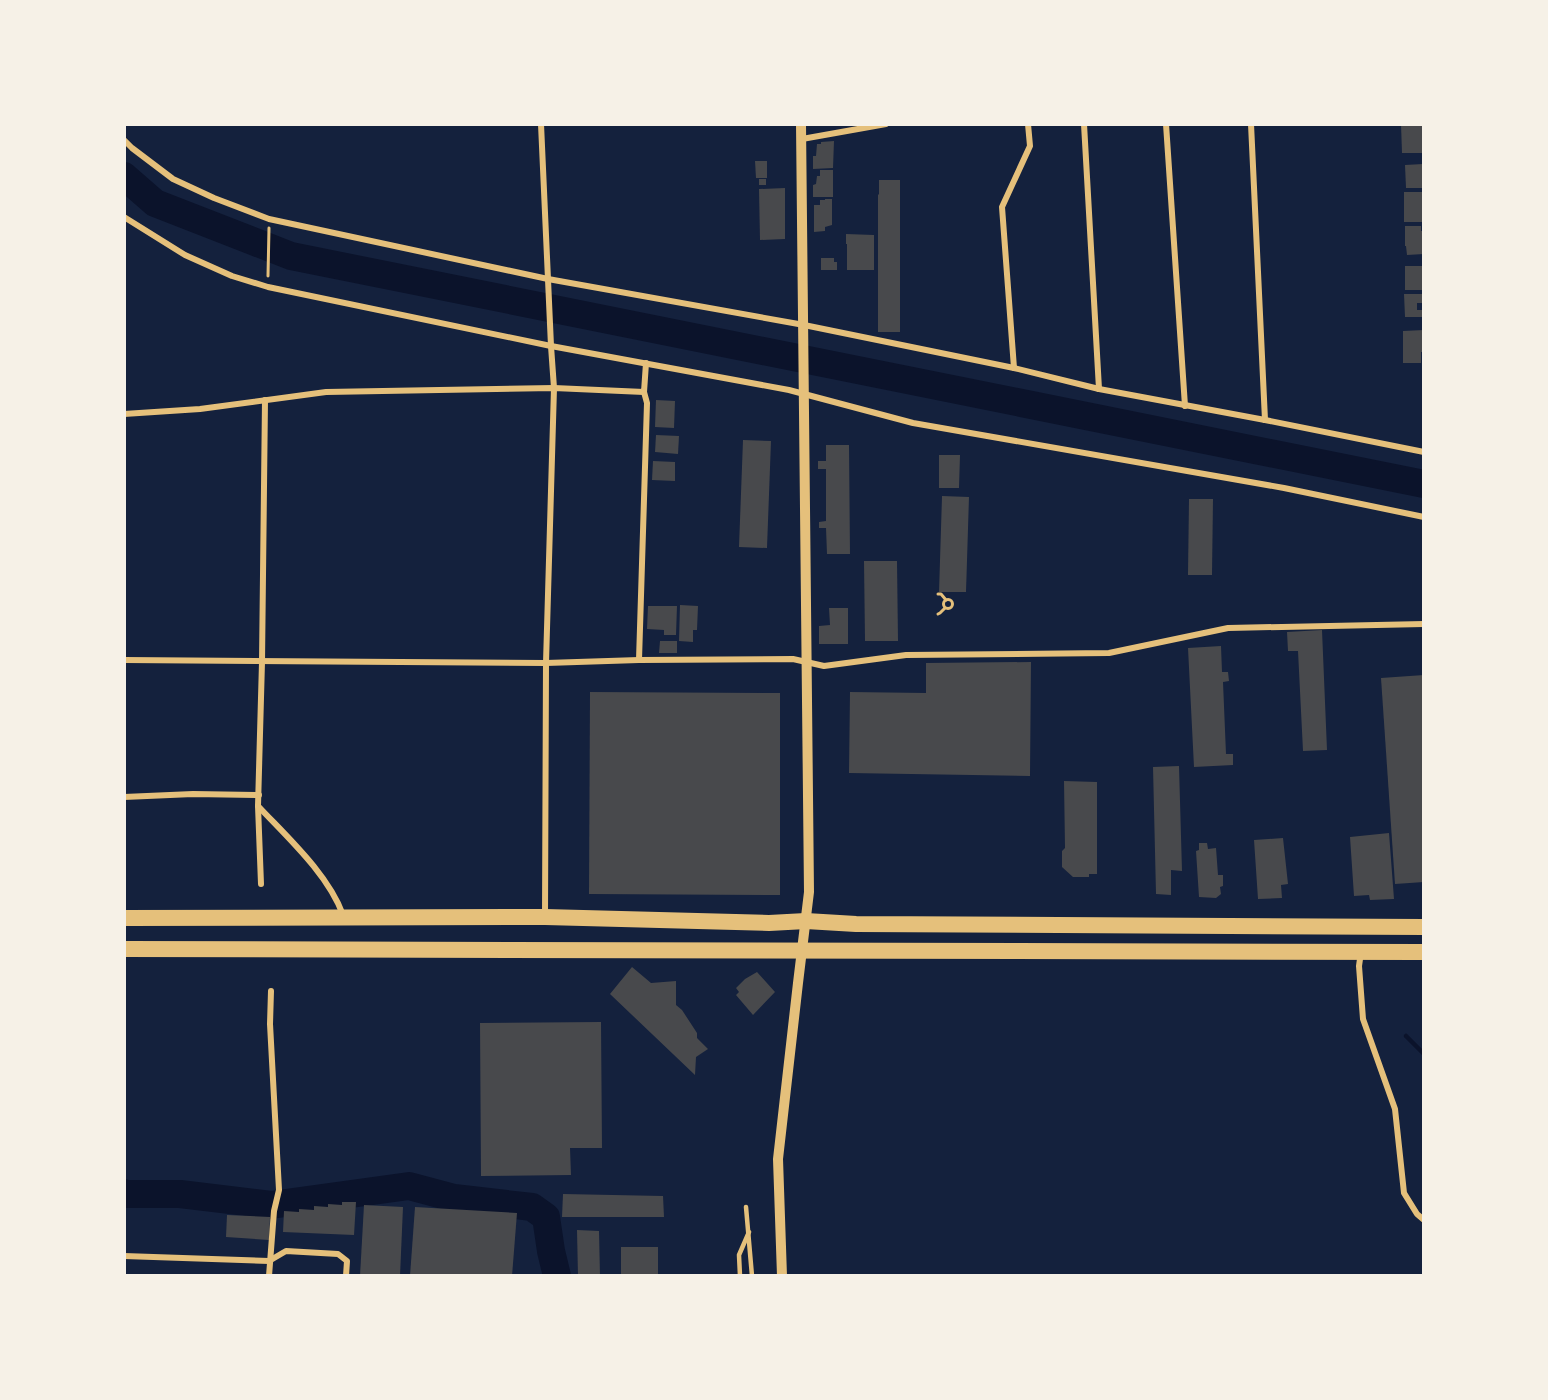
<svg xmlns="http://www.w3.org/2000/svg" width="1548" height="1400" viewBox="0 0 1548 1400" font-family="Arial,sans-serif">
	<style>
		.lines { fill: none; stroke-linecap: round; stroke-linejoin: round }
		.stream { stroke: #0b132b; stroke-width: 4.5 }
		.river { stroke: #0b132b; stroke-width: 28 }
		.building { fill: #48494c }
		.path { stroke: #e5c07b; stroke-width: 3 }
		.service { stroke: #e5c07b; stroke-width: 4.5 }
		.minor { stroke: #e5c07b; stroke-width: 6 }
		.tertiary { stroke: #e5c07b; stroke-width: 10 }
		.trunk { stroke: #e5c07b; stroke-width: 16 }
	</style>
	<rect width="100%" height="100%" fill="#14213d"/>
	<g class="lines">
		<polyline class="stream" points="1406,1036 1424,1054"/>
		<g class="river">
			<polyline points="124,176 155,203 291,256 1424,484"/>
			<polyline points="124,1193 126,1194 180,1194 271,1205 409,1186 454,1198 532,1207 546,1217 551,1251 557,1276"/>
		</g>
	</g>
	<g class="building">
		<polygon points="1401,124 1424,124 1424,153 1402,153"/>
		<polygon points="834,141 833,168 813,169 813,156 816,156 817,144 821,144 821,142"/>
		<polygon points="755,161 767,161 767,178 756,178"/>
		<polygon points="1423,164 1423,188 1406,188 1405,165"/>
		<polygon points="820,170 833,170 833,197 813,197 813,185 816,184 817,176 820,176"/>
		<rect x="759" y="179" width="7" height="6"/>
		<polygon points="879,180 900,180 900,332 878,332 878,194 879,195"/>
		<polygon points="785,188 785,239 760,240 759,189"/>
		<polygon points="1404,192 1424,192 1422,222 1404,222"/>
		<polygon points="825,199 832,199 832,225 825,227 825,231 814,232 814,205 820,205 820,200 825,200"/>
		<polygon points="1405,226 1421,226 1421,231 1424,231 1424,254 1407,255 1406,246 1405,246"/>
		<polygon points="846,234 874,235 874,270 847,270 847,244 846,244"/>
		<polygon points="821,258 834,258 834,262 837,262 837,270 821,270"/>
		<rect x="1405" y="266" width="18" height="24"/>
		<polygon points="1404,294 1423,294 1423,303 1417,303 1417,310 1424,310 1424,317 1405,317"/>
		<polygon points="1424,330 1424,352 1421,352 1421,363 1403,363 1403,331"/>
		<polygon points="656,400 675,401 674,428 655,427"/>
		<polygon points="656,435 679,436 678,454 655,452"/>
		<polygon points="743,440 771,441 767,548 739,547"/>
		<polygon points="826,445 849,445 850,554 827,554 826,528 819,528 819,522 826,521 826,469 818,469 818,461 826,461"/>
		<polygon points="939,455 960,455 959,488 939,488"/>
		<polygon points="653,461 675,462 675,481 652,480"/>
		<polygon points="942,496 969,497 966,592 939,592"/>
		<polygon points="1189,499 1213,499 1212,575 1188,575"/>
		<polygon points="864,561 897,561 898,641 865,641"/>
		<polygon points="680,605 698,606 697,630 693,630 693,642 679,641"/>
		<polygon points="648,606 677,606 676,635 664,635 664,630 647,629"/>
		<polygon points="829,608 848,608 848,644 819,644 819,626 830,625"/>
		<polygon points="1322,630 1327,750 1303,751 1298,651 1288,651 1287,632"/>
		<polygon points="660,641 677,641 677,653 659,653"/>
		<polygon points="1221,646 1222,672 1228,672 1229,681 1223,682 1226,754 1233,754 1233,765 1194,767 1188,648"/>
		<polygon points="1031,662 1030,776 849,773 850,692 926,693 926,663"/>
		<polygon points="1424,675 1424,882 1395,884 1381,678"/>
		<polygon points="590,692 780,693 780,895 589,894"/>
		<polygon points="1179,766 1182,871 1171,870 1171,895 1156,894 1153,767"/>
		<polygon points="1064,781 1097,782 1097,874 1089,874 1089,877 1073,877 1062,867 1062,851 1065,848"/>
		<polygon points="1389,833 1394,899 1370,900 1369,895 1354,896 1350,837"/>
		<polygon points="1283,838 1288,884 1281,885 1282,898 1258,899 1254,840"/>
		<polygon points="1199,843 1207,843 1208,849 1216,848 1218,875 1223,875 1223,886 1220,887 1221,894 1216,898 1199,897 1196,851 1199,850"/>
		<polygon points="632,967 651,983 676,981 676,1005 682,1010 697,1033 697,1038 708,1049 696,1057 695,1075 610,994"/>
		<polygon points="757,972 775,992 753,1015 736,995 739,992 736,988 745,979"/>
		<polygon points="601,1022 602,1148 570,1148 571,1175 481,1176 480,1023"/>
		<polygon points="563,1194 663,1196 664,1217 562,1217"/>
		<polygon points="342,1202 356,1202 354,1235 283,1232 284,1211 299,1212 299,1209 314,1210 314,1206 328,1207 328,1204 342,1205"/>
		<polygon points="364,1205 403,1207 400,1276 360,1276"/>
		<polygon points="415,1207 517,1213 512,1276 410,1276"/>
		<polygon points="227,1215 270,1217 269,1240 226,1237"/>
		<polygon points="577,1230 599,1231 600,1276 578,1276"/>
		<rect x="621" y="1247" width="37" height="29"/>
	</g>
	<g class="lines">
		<g class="path">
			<polyline points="268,276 269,228"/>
			<polyline points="938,594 941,594 946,600"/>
			<circle cx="948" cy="604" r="4.5"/>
			<polyline points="938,614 940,613 945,608"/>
		</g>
		<g class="service">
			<polyline points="746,1207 752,1276"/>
			<polyline points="740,1276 739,1255 749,1232"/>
		</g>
		<g class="minor">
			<polyline points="541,124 551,346 554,388 546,663 545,916"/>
			<polyline points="1084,124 1099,389"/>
			<polyline points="1166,124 1185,406"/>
			<polyline points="1251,124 1265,420"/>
			<polyline points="802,139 886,124"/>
			<polyline points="124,140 132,148 173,179 214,198 269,219 548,279 804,325 1014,368 1099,389 1265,420 1424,452"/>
			<polyline points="124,217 185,255 232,276 268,287 551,346 789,390 913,423 1284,488 1424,517"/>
			<polyline points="1014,368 1002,207 1030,146 1028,124"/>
			<path d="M 265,400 L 262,662 L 258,806 C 287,837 328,874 343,915"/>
			<polyline points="124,414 200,409 326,392 554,388 644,392 646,363"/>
			<polyline points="124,660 546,663 639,660 793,659 824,666 906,655 1109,653 1228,628 1424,624"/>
			<polyline points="639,660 647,403 644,392"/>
			<polyline points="124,797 193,794 259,795"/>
			<polyline points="258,806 261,884"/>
			<polyline points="1361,952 1359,966 1363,1019 1395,1109 1404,1193 1417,1214 1424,1220"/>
			<polyline points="124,1256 269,1261 286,1251 338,1254 347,1261 346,1276"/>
			<polyline points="269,1276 274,1211 279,1190 270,1024 271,991"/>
		</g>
		<polyline class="tertiary" points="782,1276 778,1159 798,983 809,892 801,124"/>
		<g class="trunk">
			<polyline points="124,918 545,917 769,923 806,921 856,924 1424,927"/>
			<polyline points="124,949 1424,952"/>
		</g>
	</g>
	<rect width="1548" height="1400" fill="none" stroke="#f6f1e7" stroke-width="252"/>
</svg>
